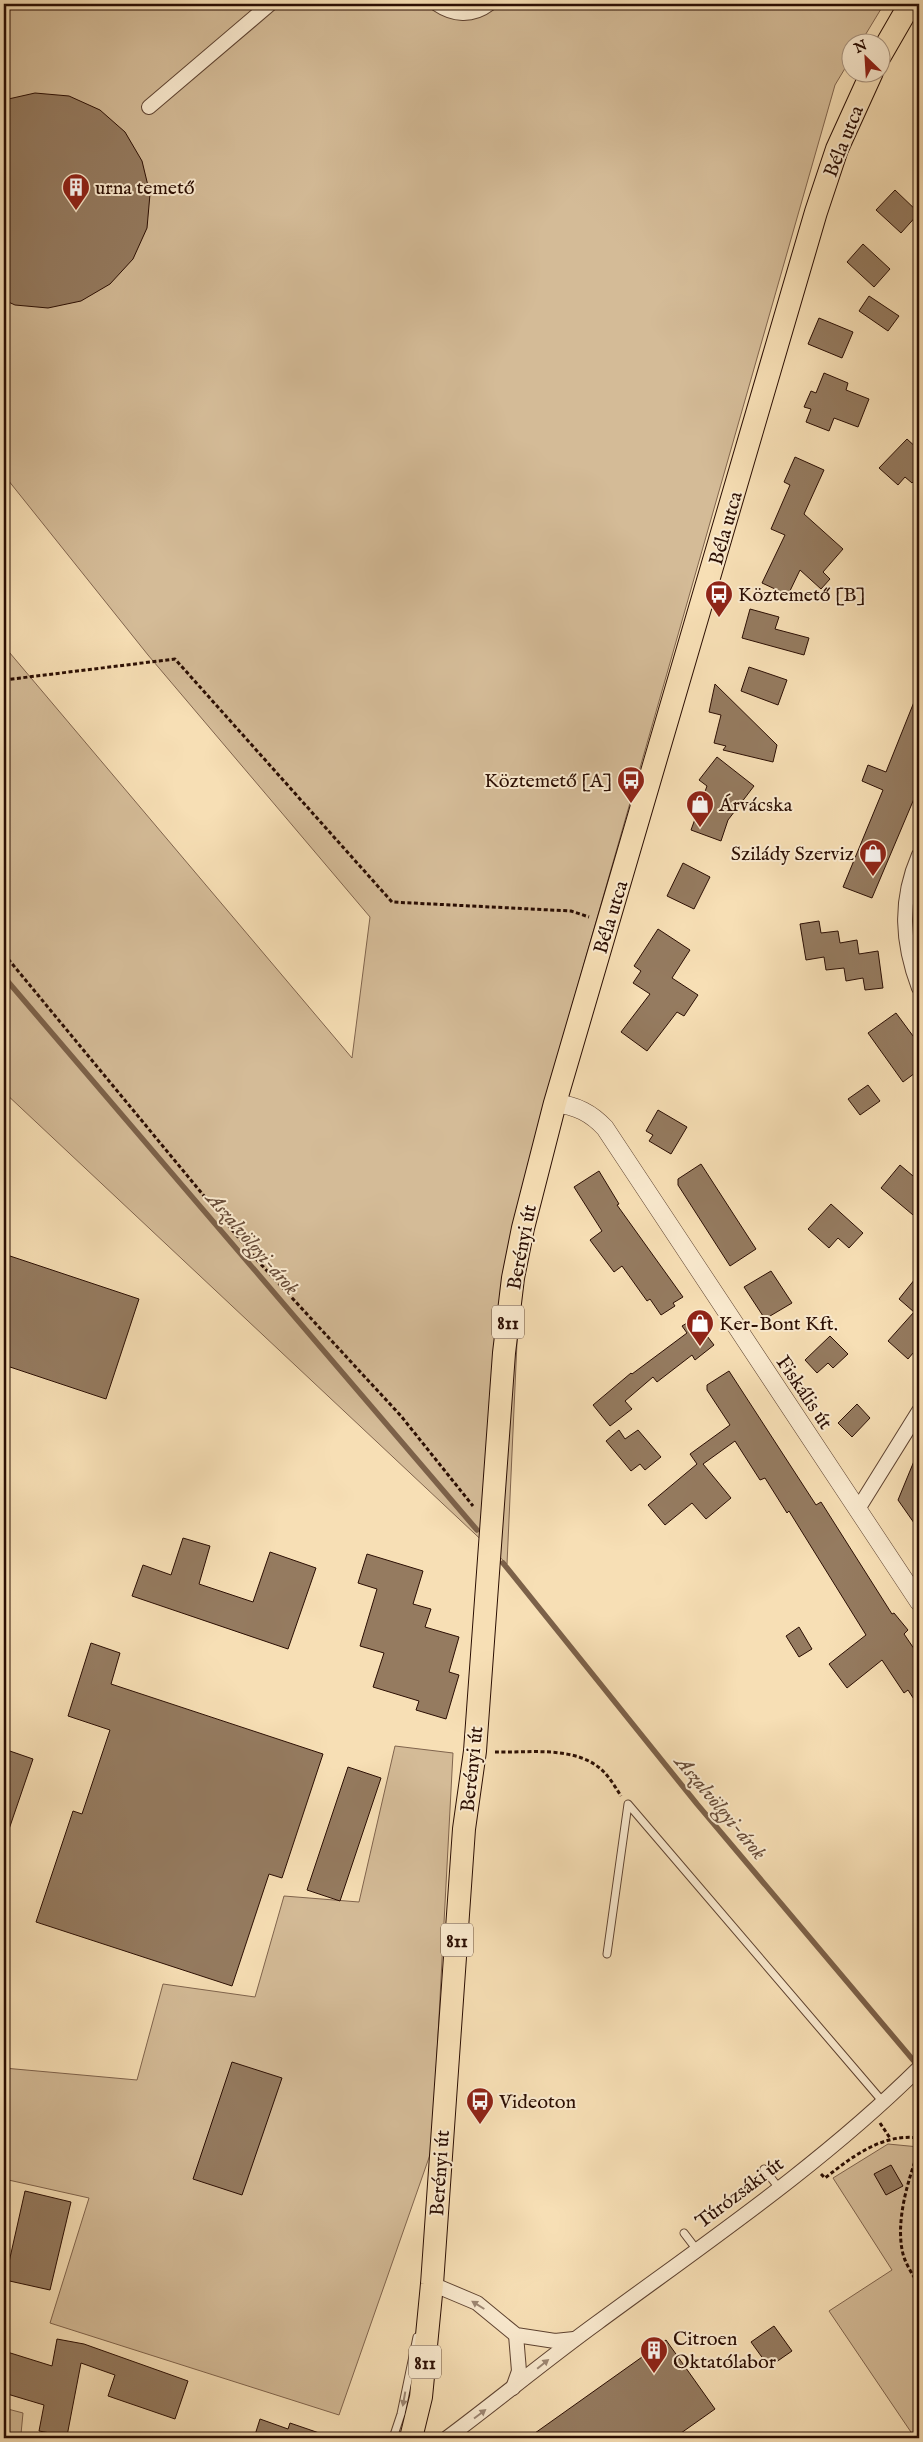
<svg xmlns="http://www.w3.org/2000/svg" width="923" height="2442" viewBox="0 0 923 2442" font-family="'IM FELL English',serif">
	<style>
		.green { fill: #d4bb97; stroke: #80644d }
		.lines { fill: none; stroke-linecap: round; stroke-linejoin: round }
		.stream { stroke: #7c6149; stroke-width: 5.5 }
		.building { fill: #957b60; stroke: #2b0e03 }
		.service-casing { stroke: #5e4230; stroke-width: 9 }
		.minor-casing { stroke: #5e4230; stroke-width: 16 }
		.tertiary-casing { stroke: #5e4230; stroke-width: 19 }
		.primary-casing { stroke: #2b0e03; stroke-width: 24 }
		.path { stroke: #2b0e03; stroke-width: 3; stroke-dasharray: 4 2.5; stroke-linecap: butt }
		.service { stroke: #faeacf; stroke-width: 7 }
		.minor { stroke: #faeacf; stroke-width: 14 }
		.tertiary { stroke: #faeacf; stroke-width: 18 }
		.primary { stroke: #f7dfb5; stroke-width: 22 }
		.oneway { fill: #9d8773 }
		.labels { text-anchor: middle; stroke-width: 4; stroke-linejoin: round; paint-order: stroke }
		.shield { fill: #faeacf; stroke: #695040; stroke-width: 1 }
		.shield-label { font-size: 19px; font-weight: bold; fill: #2b0e03 }
		.street-label { font-size: 20px; fill: #2b0e03; stroke: #faeacf }
		.poi-label { font-size: 20px; fill: #2b0e03; stroke: #faeacf; text-anchor: start }
		.water-label { font-size: 21px; font-style: italic; fill: #684c38; stroke: #faeacf }
	</style>
	<rect width="100%" height="100%" fill="#f7dfb5"/>
	<filter id="stains"><feTurbulence type="fractalNoise" baseFrequency=".004" numOctaves="4"/><feColorMatrix values="0 0 0 0 .2 0 0 0 0 .09 0 0 0 0 .02 0 0 0 .5 -.17"/></filter>
	<radialGradient id="worn" r=".72"><stop offset=".6" stop-color="#630" stop-opacity="0"/><stop offset="1" stop-color="#630" stop-opacity=".3"/></radialGradient>
	<g class="green">
		<polygon points="4,4 884,4 861,42 850,42 850,60 835,85 570,1013 522,1232 507,1564 4,1092 4,646 352,1058 370,917 148,655 4,475"/>
		<polygon points="395,1746 453,1753 432,2149 339,2415 50,2323 89,2198 4,2179 4,2068 137,2080 163,1984 255,1997 284,1896 359,1902"/>
		<polygon points="888,2144 919,2147 919,2438 915,2438 829,2311 892,2270 833,2178"/>
		<polygon points="4,2408 23,2413 21,2434 37,2438 4,2438"/>
	</g>
	<g class="lines">
		<g class="stream">
			<polyline points="4,977 477,1530"/>
			<polyline points="503,1563 697,1804 919,2067"/>
		</g>
	</g>
	<g class="building">
		<polygon points="35,93 69,96 100,110 125,132 142,161 150,194 147,228 133,259 110,284 81,301 48,308 15,305 4,300 4,100"/>
		<polygon points="895,190 919,213 901,233 876,210"/>
		<polygon points="863,244 890,269 874,287 847,262"/>
		<polygon points="869,296 899,316 888,331 859,311"/>
		<polygon points="819,318 853,332 842,358 808,344"/>
		<polygon points="824,373 848,383 846,390 869,399 858,427 834,418 829,431 806,422 811,409 804,407 811,391 816,393"/>
		<polygon points="907,439 919,450 919,476 912,483 905,477 898,485 879,468"/>
		<polygon points="795,457 824,470 804,514 843,549 823,572 830,579 821,589 800,570 788,595 762,583 785,535 771,529 790,485 784,482"/>
		<polygon points="750,609 779,617 775,629 809,638 804,655 742,638"/>
		<polygon points="749,667 787,680 778,705 741,691"/>
		<polygon points="715,684 777,745 773,762 723,750 726,746 714,743 721,715 709,712"/>
		<polygon points="918,692 919,787 872,898 843,887 883,790 862,781 868,765 886,772"/>
		<polygon points="717,757 754,786 728,820 721,841 691,830 707,786 699,780"/>
		<polygon points="683,863 710,877 694,909 667,896"/>
		<polygon points="819,921 821,933 838,931 840,943 857,940 859,954 878,951 883,988 865,990 863,978 846,981 844,968 826,970 824,957 806,960 800,924"/>
		<polygon points="658,929 690,950 672,978 698,995 684,1016 677,1012 647,1051 621,1032 650,994 633,983 641,971 634,966"/>
		<polygon points="896,1013 919,1044 919,1070 903,1082 868,1033"/>
		<polygon points="868,1085 880,1101 860,1115 848,1099"/>
		<polygon points="658,1110 687,1127 671,1154 649,1141 653,1135 646,1131"/>
		<polygon points="701,1164 756,1249 730,1266 678,1185 678,1179"/>
		<polygon points="900,1165 919,1181 919,1220 881,1188"/>
		<polygon points="599,1171 619,1204 617,1205 683,1297 673,1303 675,1306 661,1315 650,1299 647,1301 622,1266 614,1272 590,1240 602,1231 574,1187"/>
		<polygon points="831,1204 863,1233 849,1248 838,1238 829,1248 808,1229"/>
		<polygon points="4,1254 139,1299 106,1399 4,1365"/>
		<polygon points="771,1271 792,1303 765,1319 744,1287"/>
		<polygon points="919,1274 919,1346 908,1359 888,1341 914,1312 899,1299"/>
		<polygon points="694,1319 714,1345 695,1360 692,1355 657,1382 653,1377 625,1401 632,1409 610,1426 593,1405 631,1373 632,1374 687,1333 682,1326"/>
		<polygon points="830,1336 848,1354 833,1368 828,1363 817,1373 805,1360"/>
		<polygon points="729,1371 816,1505 821,1502 892,1614 894,1613 908,1630 904,1634 919,1656 919,1707 908,1690 904,1693 882,1660 847,1688 829,1664 866,1635 789,1511 787,1513 765,1478 760,1480 735,1441 703,1464 731,1498 706,1519 692,1503 665,1525 648,1505 697,1464 690,1454 730,1425 707,1390 707,1385"/>
		<polygon points="857,1404 870,1418 852,1437 838,1423"/>
		<polygon points="619,1430 625,1439 638,1430 661,1457 645,1470 640,1464 631,1471 606,1441"/>
		<polygon points="919,1449 919,1530 898,1500"/>
		<polygon points="183,1538 210,1546 199,1584 253,1602 270,1552 316,1568 288,1649 132,1596 143,1565 171,1575"/>
		<polygon points="367,1554 423,1571 413,1604 431,1609 425,1627 459,1637 449,1672 459,1675 446,1719 416,1710 419,1701 373,1687 384,1653 360,1646 377,1589 358,1583"/>
		<polygon points="799,1627 812,1649 799,1657 786,1636"/>
		<polygon points="91,1643 120,1653 111,1684 323,1754 282,1878 269,1874 232,1986 36,1922 73,1811 82,1814 110,1730 68,1716"/>
		<polygon points="4,1749 33,1759 6,1838 4,1838"/>
		<polygon points="348,1767 381,1778 340,1901 307,1890"/>
		<polygon points="232,2062 282,2078 242,2195 193,2179"/>
		<polygon points="891,2165 903,2186 886,2195 874,2174"/>
		<polygon points="25,2191 71,2202 50,2290 5,2280"/>
		<polygon points="774,2326 792,2351 769,2367 751,2342"/>
		<polygon points="57,2339 84,2344 188,2381 175,2419 108,2396 115,2375 81,2363 67,2436 39,2431 44,2405 4,2393 4,2351 52,2366"/>
		<polygon points="666,2340 715,2409 674,2438 528,2438"/>
		<polygon points="260,2419 288,2429 290,2423 328,2436 328,2438 254,2438"/>
	</g>
	<g class="lines">
		<g class="service-casing">
			<g id="service">
				<polyline points="607,1954 628,1804 883,2102"/>
				<polyline points="764,2169 779,2188"/>
				<polyline points="684,2233 697,2250"/>
				<polyline points="393,2438 401,2414 417,2337"/>
			</g>
		</g>
		<g class="minor-casing">
			<g id="minor">
				<path d="M 437,4 C 453,15 472,17 489,4"/>
				<polyline points="149,107 270,4"/>
				<path d="M 919,855 C 899,901 902,943 919,988"/>
				<polyline points="858,1509 919,1411"/>
				<polyline points="432,2284 477,2303 516,2335 555,2341 574,2339"/>
				<polyline points="513,2388 519,2371 516,2335"/>
				<path d="M 447,2438 C 498,2400 546,2360 597,2323 C 707,2242 822,2164 919,2068"/>
			</g>
		</g>
		<g class="tertiary-casing">
			<path id="tertiary" d="M 555,1103 C 577,1106 591,1113 605,1128 L 919,1602"/>
		</g>
		<g class="primary-casing">
			<g id="primary">
				<polyline points="880,56 910,4"/>
				<polyline points="411,2438 421,2397 432,2284 464,1829 475,1751 504,1353 513,1278 523,1228 555,1103 816,212 837,149 872,72"/>
			</g>
		</g>
		<g class="path">
			<polyline points="4,680 175,659 392,902 571,911 589,917"/>
			<polyline points="4,954 257,1260 401,1416 473,1506"/>
			<path d="M 495,1752 C 529,1753 576,1745 603,1771 C 610,1778 616,1788 621,1796"/>
			<polyline points="880,2123 890,2138"/>
			<path d="M 919,2150 C 908,2180 895,2222 903,2254 C 906,2265 913,2275 919,2285"/>
			<path d="M 821,2174 L 825,2178 C 852,2157 882,2133 919,2138"/>
			<polyline points="66,2438 67,2436"/>
		</g>
		<use href="#service" class="service"/>
		<use href="#minor" class="minor"/>
		<use href="#tertiary" class="tertiary"/>
		<use href="#primary" class="primary"/>
	</g>
	<defs><path id="oneway-solid" d="M-6-.8H1V-3.2L6.5 0L1 3.2V.8H-6Z" transform="scale(1.25)"/></defs>
	<g class="oneway">
		<use href="#oneway-solid" transform="translate(478 2305) rotate(-148)"/>
		<use href="#oneway-solid" transform="translate(543 2364) rotate(-39)"/>
		<use href="#oneway-solid" transform="translate(404 2399) rotate(100)"/>
		<use href="#oneway-solid" transform="translate(480 2414) rotate(-37)"/>
	</g>
	<defs>
		<g id="building-pin" transform="scale(1.4375)"><path d="M0 17L-7.5 6A9.5 9.5 0 1 1 7.5 6Z" fill="#8f2418" stroke="#faeacf"/><path d="M-4-6H4V6H1V3H-1V6H-4ZM-2.5-4.3h1.7v1.8h-1.7ZM.8-4.3h1.7v1.8H.8ZM-2.5-1h1.7V.8h-1.7ZM.8-1h1.7V.8H.8Z" fill="#fff"/></g>
		<g id="bus-pin" transform="scale(1.4375)"><path d="M0 17L-7.5 6A9.5 9.5 0 1 1 7.5 6Z" fill="#8f2418" stroke="#faeacf"/><path d="M-5-6H5V4H4V6H2V4H-2V6H-4V4H-5ZM-3.5-4V0h7V-4ZM-3.5 1.2v1.5H-2V1.2ZM2 1.2v1.5H3.5V1.2Z" fill="#fff"/></g>
		<g id="shop-pin" transform="scale(1.4375)"><path d="M0 17L-7.5 6A9.5 9.5 0 1 1 7.5 6Z" fill="#8f2418" stroke="#faeacf"/><path d="M-5-2.5h2.3a2.7 3.5 0 0 1 5.4 0H5L5.5 6h-11ZM-1.5-2.5h3a1.5 2.3 0 0 0-3 0Z" fill="#fff"/></g>
	</defs>
	<g fill-rule="evenodd">
		<use href="#building-pin" x="76" y="187"/>
		<use href="#bus-pin" x="719" y="594"/>
		<use href="#bus-pin" x="631" y="780"/>
		<use href="#shop-pin" x="700" y="804"/>
		<use href="#shop-pin" x="873" y="853"/>
		<use href="#shop-pin" x="700" y="1323"/>
		<use href="#bus-pin" x="480" y="2101"/>
		<use href="#building-pin" x="654" y="2350"/>
	</g>
	<g class="labels">
		<g class="shield">
			<rect x="492" y="1305.5" width="32" height="33" rx="4"/>
			<rect x="441" y="1923.5" width="32" height="33" rx="4"/>
			<rect x="409" y="2345.5" width="32" height="33" rx="4"/>
		</g>
		<g class="shield-label">
			<text x="508" y="1329">811</text>
			<text x="457" y="1947">811</text>
			<text x="425" y="2369">811</text>
		</g>
		<g class="street-label">
			<text transform="translate(843 141) rotate(-68)" y="7">Béla utca</text>
			<text transform="translate(725 528) rotate(-74)" y="7">Béla utca</text>
			<text transform="translate(610 917) rotate(-73)" y="7">Béla utca</text>
			<text transform="translate(521 1247) rotate(-79)" y="7">Berényi út</text>
			<text transform="translate(805 1392) rotate(56)" y="7">Fiskális út</text>
			<text transform="translate(471 1769) rotate(-84)" y="7">Berényi út</text>
			<text transform="translate(439 2173) rotate(-86)" y="7">Berényi út</text>
			<text transform="translate(739 2192) rotate(-37)" y="7">Túrózsáki út</text>
		</g>
		<g class="poi-label">
			<text x="95" y="194">urna temető</text>
			<text x="738" y="601">Köztemető [B]</text>
			<text x="612" y="787" text-anchor="end">Köztemető [A]</text>
			<text x="719" y="811">Árvácska</text>
			<text x="854" y="860" text-anchor="end">Szilády Szerviz</text>
			<text x="719" y="1330">Ker-Bont Kft.</text>
			<text x="499" y="2108">Videoton</text>
			<text x="673" y="2345">Citroen<tspan x="673" dy="23">Oktatólabor</tspan></text>
		</g>
		<g class="water-label">
			<text transform="translate(253 1243) rotate(49)" y="7">Aszalvölgyi-árok</text>
			<text transform="translate(721 1807) rotate(50)" y="7">Aszalvölgyi-árok</text>
		</g>
	</g>
	<rect width="923" height="2442" fill="none" stroke="#f7dfb5" stroke-width="20"/>
	<rect x="5" y="5" width="913" height="2432" fill="none" stroke="#2b0e03" stroke-width="2.5"/>
	<rect x="10" y="10" width="903" height="2422" fill="none" stroke="#2b0e03"/>
	<g transform="translate(866 58) rotate(335)"><circle r="24" fill="#faeacf" stroke="#a7927d"/>
	<path d="M0-4L9 19L0 12L-9 19Z" fill="#8f2418"/>
	<text y="-8" font-size="14" font-weight="bold" text-anchor="middle" fill="#2b0e03">N</text>
	</g>
	<rect width="100%" height="100%" filter="url(#stains)"/>
	<rect width="100%" height="100%" fill="url(#worn)"/>
</svg>
